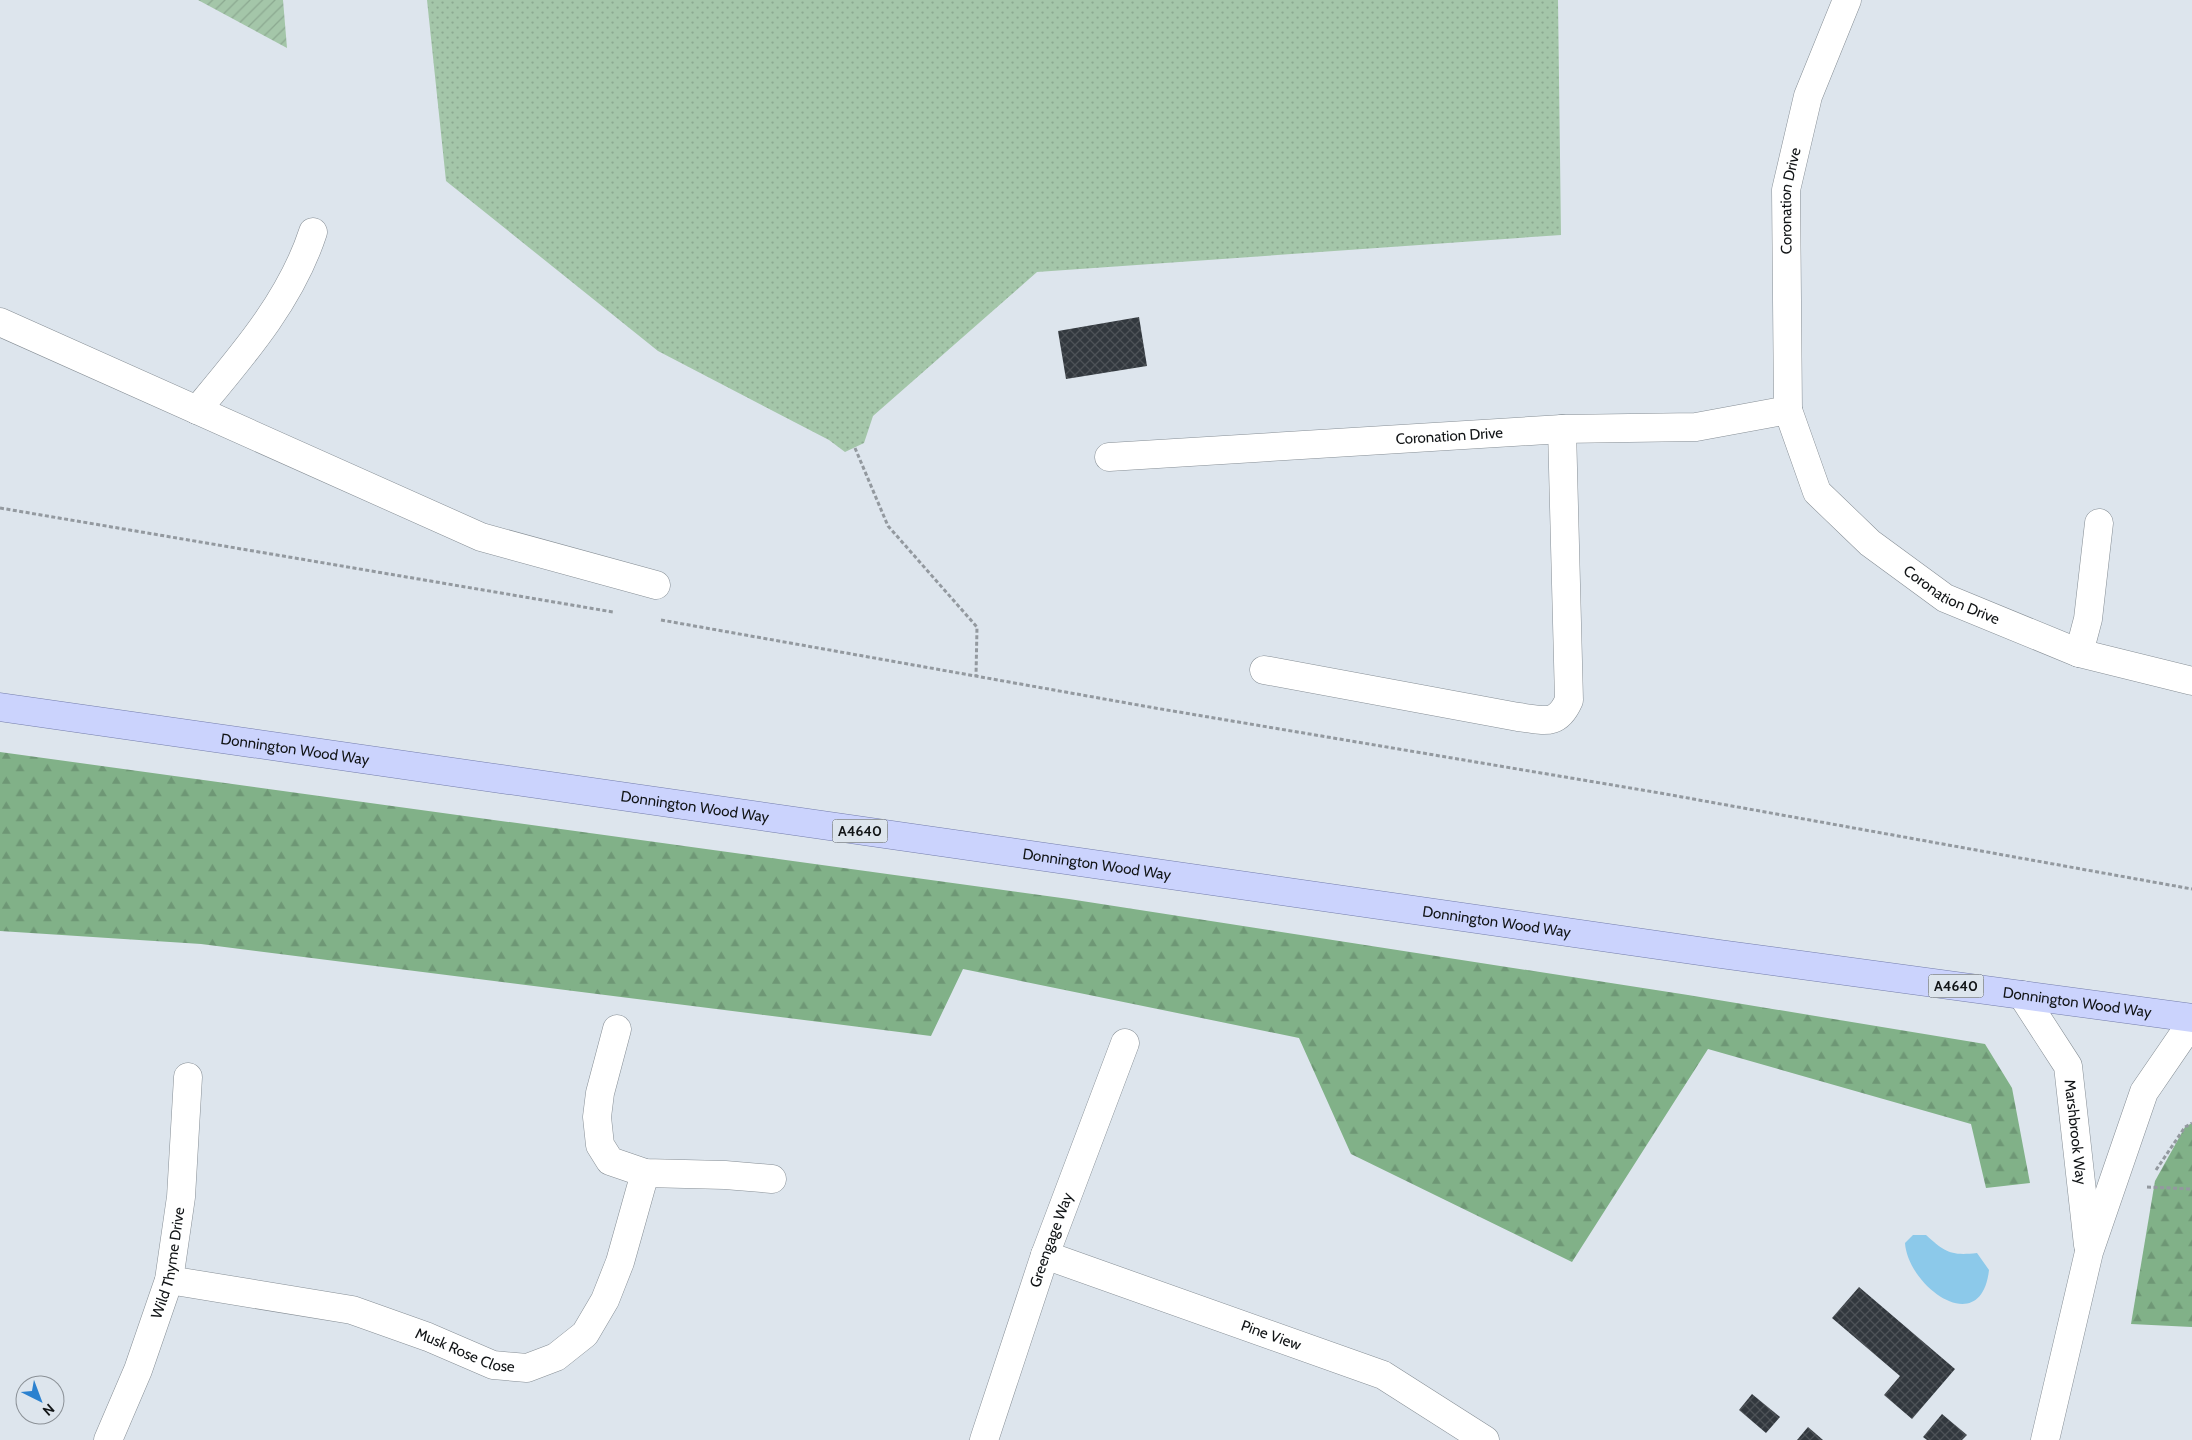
<svg xmlns="http://www.w3.org/2000/svg" width="2192" height="1440" viewBox="0 0 2192 1440" font-family="Cabin,sans-serif">
	<style>
		.forest { fill: url(#forest-firs) }
		.park { fill: url(#park-dots) }
		.garden { fill: url(#garden-furrows) }
		.water { fill: #8cc9ea }
		.building { fill: url(#building-cross-hatch) }
		.lines { fill: none; stroke-linecap: round; stroke-linejoin: round }
		.minor-casing { stroke: #868e95; stroke-width: 29 }
		.major-casing { stroke: #747dab; stroke-width: 29 }
		.path { stroke: #93999f; stroke-width: 3; stroke-dasharray: 4 2.5; stroke-linecap: butt }
		.minor { stroke: #fff; stroke-width: 28 }
		.major { stroke: #cbd3fd; stroke-width: 28 }
		.labels { text-anchor: middle; stroke-width: 5; stroke-linejoin: round; paint-order: stroke }
		.shield { fill: #dde5ed; stroke: #4e5356; stroke-width: 1 }
		.shield-label { font-size: 14px; font-weight: bold; fill: #111416 }
		.street-label { font-size: 15px; fill: #111416; stroke: #dde5ed }
	</style>
	<defs>
		<pattern id="forest-firs" width="22" height="20" patternUnits="userSpaceOnUse" patternTransform="scale(1.25)"><rect width="22" height="20" fill="#81b188"/><path d="M5 1l3.5 6h-7zM16 11l3.5 6h-7z" fill="#6e9775"/></pattern>
		<pattern id="park-dots" width="8" height="8" patternUnits="userSpaceOnUse" patternTransform="scale(1.25)"><rect width="8" height="8" fill="#a4c6a9"/><path d="M2 2h.1M6 6h.1" fill="none" stroke="#8ca991" stroke-width="1.8" stroke-linecap="round"/></pattern>
		<pattern id="garden-furrows" width="10" height="10" patternUnits="userSpaceOnUse" patternTransform="scale(1.25)"><rect width="10" height="10" fill="#a4c6a9"/><path d="M-1 1l2-2M0 10L10 0M9 11l2-2" fill="none" stroke="#8ca991"/></pattern>
		<pattern id="building-cross-hatch" width="8" height="8" patternUnits="userSpaceOnUse" patternTransform="scale(1.25)"><rect width="8" height="8" fill="#32383e"/><path d="M0 0l8 8M0 8l8-8" fill="none" stroke="#4d5257"/></pattern>
	</defs>
	<rect width="100%" height="100%" fill="#dde5ed"/>
	<g class="forest">
		<polygon points="0,752 1069,899 1688,995 1985,1044 2012,1088 2030,1183 1986,1188 1971,1124 1708,1049 1572,1262 1351,1154 1299,1038 963,969 931,1036 201,944 0,931"/>
		<polygon points="2192,1123 2192,1327 2131,1324 2155,1181 2185,1127"/>
	</g>
	<polygon class="park" points="427,0 1558,0 1561,235 1037,272 873,416 864,443 845,452 829,440 658,351 446,181"/>
	<polygon class="garden" points="198,0 283,0 287,48"/>
	<path class="water" d="M 1913,1235 L 1926,1235 C 1945,1252 1950,1256 1977,1253 L 1989,1270 C 1981,1340 1908,1287 1905,1243 Z"/>
	<g class="building">
		<polygon points="1139,317 1147,366 1066,379 1058,331"/>
		<polygon points="1859,1287 1955,1369 1912,1419 1884,1395 1900,1376 1832,1318"/>
		<polygon points="1752,1394 1780,1417 1766,1433 1739,1410"/>
		<polygon points="1942,1414 1967,1435 1962,1440 1927,1440 1923,1437"/>
		<polygon points="1808,1427 1823,1440 1797,1440"/>
	</g>
	<g class="lines">
		<g class="minor-casing">
			<g id="minor">
				<polyline points="0,322 481,537 656,585"/>
				<path d="M 197,410 C 242,356 291,300 313,232"/>
				<path id="s1" d="M 1788,410 L 1817,492 L 1870,543 L 1945,598 L 2079,653 L 2192,681"/>
				<path id="s2" d="M 1109,457 L 1562,429 L 1696,427 L 1788,410 L 1786,190 L 1808,96 L 1847,0"/>
				<polyline points="2079,653 2088,619 2099,523"/>
				<path d="M 1264,670 L 1518,717 C 1544,720 1557,727 1569,700 L 1562,429"/>
				<path id="s3" d="M 2022,995 L 2068,1066 L 2088,1245"/>
				<polyline points="617,1029 600,1093 597,1117 600,1145 610,1161 645,1173 725,1175 772,1179"/>
				<path id="s4" d="M 1045,1255 L 1383,1375 L 1485,1440"/>
				<path id="s5" d="M 169,1280 L 352,1310 L 428,1337 L 493,1365 L 527,1368 L 556,1357 L 585,1334 L 605,1300 L 620,1262 L 645,1173"/>
				<path id="s6" d="M 108,1440 L 138,1370 L 169,1280 L 181,1197 L 188,1077"/>
				<path id="s7" d="M 984,1440 L 1045,1255 L 1125,1043"/>
				<polyline points="2045,1440 2089,1252 2144,1092 2192,1022"/>
			</g>
		</g>
		<g class="major-casing">
			<g id="major">
				<path id="s8" d="M 0,707 L 1720,954 L 2192,1018"/>
			</g>
		</g>
		<g class="path">
			<polyline points="855,448 888,526 977,627 976,676"/>
			<polyline points="0,508 613,612"/>
			<polyline points="661,620 1155,708 1660,793 2192,889"/>
			<polyline points="2156,1170 2185,1127 2192,1123"/>
			<polyline points="2147,1187 2192,1189"/>
		</g>
		<use href="#minor" class="minor"/>
		<use href="#major" class="major"/>
	</g>
	<g class="labels">
		<g class="shield">
			<rect x="832.5" y="819.5" width="55" height="23" rx="4"/>
			<rect x="1928.5" y="974.5" width="55" height="23" rx="4"/>
		</g>
		<g class="shield-label">
			<text x="860" y="836">A4640</text>
			<text x="1956" y="991">A4640</text>
		</g>
		<g class="street-label">
			<text dy="5" stroke="none"><textPath href="#s2" startOffset="891">Coronation Drive</textPath></text>
			<text dy="5" stroke="none"><textPath href="#s2" startOffset="341">Coronation Drive</textPath></text>
			<text dy="5" stroke="none"><textPath href="#s1" startOffset="258">Coronation Drive</textPath></text>
			<text dy="5" stroke="none"><textPath href="#s8" startOffset="298">Donnington Wood Way</textPath></text>
			<text dy="5" stroke="none"><textPath href="#s8" startOffset="702">Donnington Wood Way</textPath></text>
			<text dy="5" stroke="none"><textPath href="#s8" startOffset="1108">Donnington Wood Way</textPath></text>
			<text dy="5" stroke="none"><textPath href="#s8" startOffset="1512">Donnington Wood Way</textPath></text>
			<text dy="5" stroke="none"><textPath href="#s8" startOffset="2098">Donnington Wood Way</textPath></text>
			<text dy="5" stroke="none"><textPath href="#s3" startOffset="151">Marshbrook Way</textPath></text>
			<text dy="5" stroke="none"><textPath href="#s7" startOffset="211">Greengage Way</textPath></text>
			<text dy="5" stroke="none"><textPath href="#s6" startOffset="188">Wild Thyme Drive</textPath></text>
			<text dy="5" stroke="none"><textPath href="#s4" startOffset="240">Pine View</textPath></text>
			<text dy="5" stroke="none"><textPath href="#s5" startOffset="306">Musk Rose Close</textPath></text>
		</g>
	</g>
	<g transform="translate(40 1400) rotate(138)"><circle r="24" fill="#dde5ed" stroke="#8b9197"/>
	<path d="M0-4L9 19L0 12L-9 19Z" fill="#2b81cf"/>
	<text y="-8" font-size="14" font-weight="bold" text-anchor="middle" fill="#111416">N</text>
	</g>
</svg>
